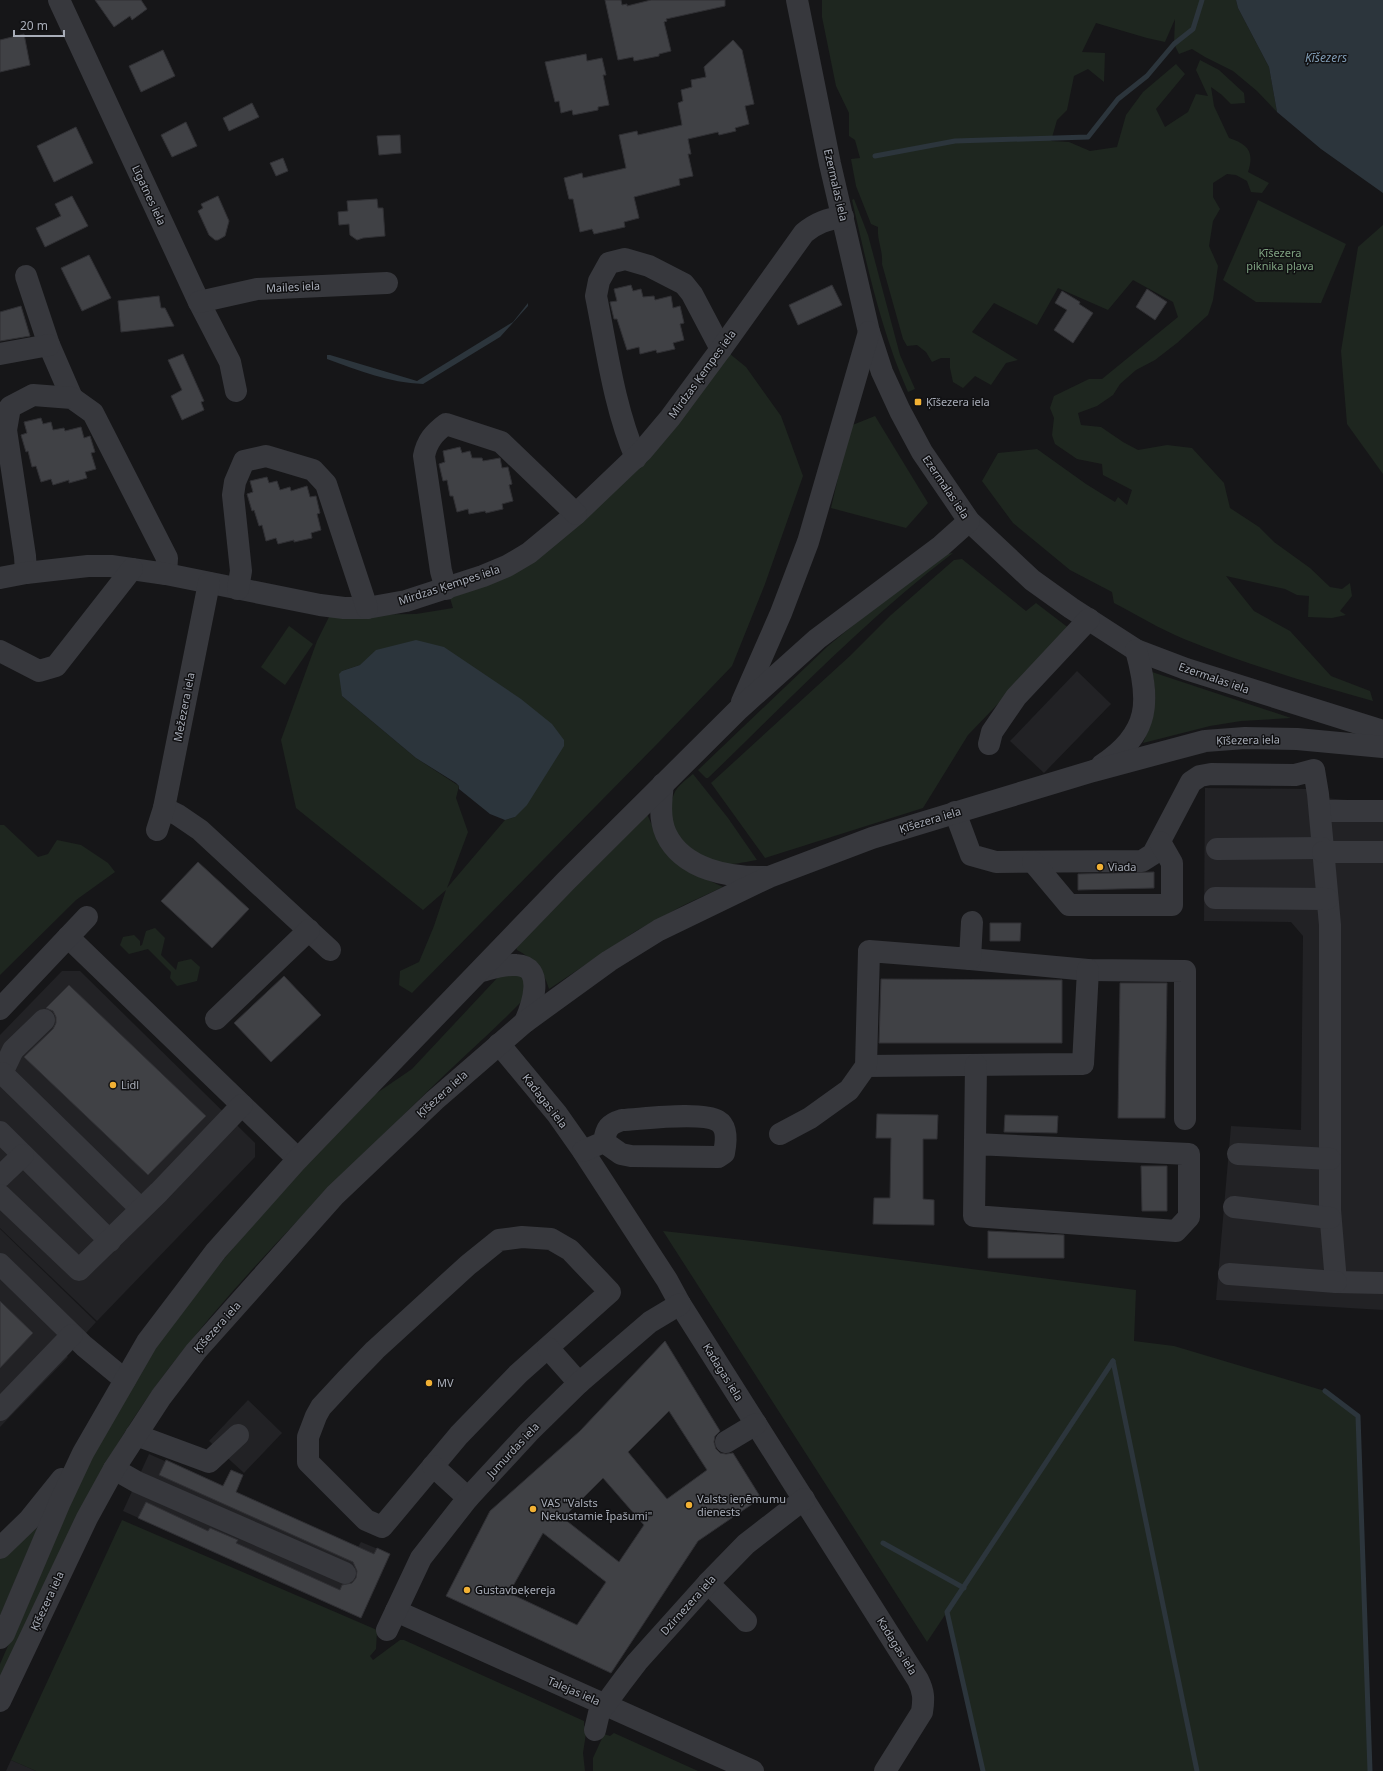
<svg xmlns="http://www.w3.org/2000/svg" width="1383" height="1771" viewBox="0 0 1383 1771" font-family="'Noto Sans',sans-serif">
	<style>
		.built { fill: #222225 }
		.green { fill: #1e261f; fill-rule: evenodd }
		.water { fill: #2c353c }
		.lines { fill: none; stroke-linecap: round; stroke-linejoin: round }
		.stream { stroke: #2c353c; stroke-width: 5 }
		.building { fill: #404145; stroke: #303034; fill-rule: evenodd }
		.minor { stroke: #37383d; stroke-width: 22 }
		.poi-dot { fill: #f2b134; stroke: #111113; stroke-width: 1.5 }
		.labels { text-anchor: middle; stroke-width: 3; stroke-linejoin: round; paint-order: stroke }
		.street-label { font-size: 11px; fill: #a8adb8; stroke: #111113 }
		.park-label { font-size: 11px; fill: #7fa381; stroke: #111113 }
		.poi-label { font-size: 11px; fill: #a8adb8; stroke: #111113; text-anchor: start }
		.water-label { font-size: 12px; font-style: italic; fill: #7f9bb3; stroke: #111113 }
	</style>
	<rect width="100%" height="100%" fill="#161618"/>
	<g class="built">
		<polygon points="1077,671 1111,704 1044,773 1010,741"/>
		<polygon points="1205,788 1311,789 1324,798 1383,803 1383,1310 1216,1300 1231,1126 1301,1130 1303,936 1291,922 1204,921"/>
		<polygon points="62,971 80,971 255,1143 255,1157 97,1321 0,1228 0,1035"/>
		<polygon points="0,1229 96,1322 66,1355 68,1357 0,1427"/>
		<polygon points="248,1400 282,1433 244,1473 209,1441"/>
		<polygon points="149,1454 358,1547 361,1542 390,1554 361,1618 123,1511"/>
		<polygon points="11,1760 36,1771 6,1771"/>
	</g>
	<g class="green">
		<path d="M 822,0 L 1236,0 L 1238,8 L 1269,67 L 1277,112 L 1257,91 L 1233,71 L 1205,57 L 1192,49 L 1179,54 L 1174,44 L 1175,19 L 1165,42 L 1147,38 L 1096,23 L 1082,52 L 1105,53 L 1104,82 L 1088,69 L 1074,76 L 1067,110 L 1057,120 L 1051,141 L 1069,142 L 1090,151 L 1117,147 L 1126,115 L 1143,92 L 1176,64 L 1185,74 L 1156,109 L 1165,127 L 1188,112 L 1196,94 L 1208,96 L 1196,70 L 1200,60 L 1219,70 L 1244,93 L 1245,103 L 1231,104 L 1222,95 L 1211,87 L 1214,106 L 1229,138 C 1247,144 1255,151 1248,172 L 1269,183 L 1262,193 L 1251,192 L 1247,181 L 1236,175 L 1227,174 L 1213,183 L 1213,197 L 1220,209 L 1213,221 L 1209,246 L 1218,266 L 1213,300 L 1208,315 L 1177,343 L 1155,360 L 1136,370 L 1120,384 L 1113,395 L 1097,406 L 1078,413 L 1081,425 L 1101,427 L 1123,442 L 1138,450 L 1167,445 L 1192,448 L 1224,483 L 1230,508 L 1259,527 L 1274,542 L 1310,568 L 1330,587 L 1342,589 L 1350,583 L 1352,596 L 1340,611 L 1346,615 L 1332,618 L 1308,617 L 1309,596 L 1297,595 L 1285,589 L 1226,576 L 1254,611 L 1290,631 L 1331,676 L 1370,691 L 1373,701 C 1310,683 1245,664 1184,639 C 1160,629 1137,615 1114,603 L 1112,592 L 1070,570 L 1013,523 L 982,481 L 998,453 L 1037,449 L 1086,484 L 1115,502 L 1118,497 L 1127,505 L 1132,490 L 1103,475 L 1102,464 L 1077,459 L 1055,444 L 1052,435 L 1054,418 L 1050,408 L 1054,396 L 1089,379 L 1102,379 L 1178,317 L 1173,302 L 1133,280 L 1108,310 L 1058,288 L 1037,325 L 994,303 L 972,332 L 1018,360 L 1006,363 L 991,385 L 975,376 L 963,388 L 953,382 L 950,368 L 950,358 L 941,358 L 932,362 L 926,352 L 917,345 L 907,346 L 903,339 L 882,264 C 883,249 877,242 878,227 L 871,224 L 856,186 L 851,159 L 860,158 L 855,140 L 849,136 L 849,113 L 836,86 L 822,17 Z"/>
		<path d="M 854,199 L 868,235 L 900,355 L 915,389 L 908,392 C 881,331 867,265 852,200 Z"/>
		<polygon points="1258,200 1346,244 1321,303 1256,302 1223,280"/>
		<polygon points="1383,225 1383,474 1347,424 1341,351 1358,247"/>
		<path d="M 730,354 L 746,367 L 781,416 L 803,476 L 765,584 L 732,666 L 658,743 L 412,993 L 399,985 L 400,971 L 419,962 L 434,926 L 446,890 L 423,910 L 296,808 L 281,740 L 317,641 L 330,615 L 416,614 L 453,608 L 450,598 L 485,585 ZM 360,665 L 515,817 L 505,820 L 447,888 L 468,832 L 456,798 L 459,786 L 416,758 L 342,696 L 342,671 Z"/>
		<polygon points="875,416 928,503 906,528 831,508 850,426"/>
		<path d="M 953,553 C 866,619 787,702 708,778 L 706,778 L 698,770 L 828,646 L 919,571 L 947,554 Z"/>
		<polygon points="962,559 1026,611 1036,603 1070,629 968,735 923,808 765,858 711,783 851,655 891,615 954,560"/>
		<polygon points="289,626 313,644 285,685 261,667"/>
		<path d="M 1152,672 L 1291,718 L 1241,721 L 1210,726 L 1143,743 C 1154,716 1159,701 1152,672 Z"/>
		<path d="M 693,774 L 728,818 L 757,860 C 744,862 727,867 714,862 C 685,853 660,826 674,794 C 677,786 686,780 693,774 Z"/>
		<path d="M 647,814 L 655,832 L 691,872 L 723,887 L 684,905 L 636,931 L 549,989 C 544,971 533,958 517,950 L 516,947 Z"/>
		<polygon points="0,825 4,825 38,857 48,854 57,840 81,845 108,863 115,872 76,900 0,975"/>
		<polygon points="155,928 165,938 161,955 176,970 178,962 191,959 200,967 197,981 177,986 170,978 171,972 148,949 129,954 120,945 123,937 134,935 140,941 140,946 142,945 146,931"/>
		<path d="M 519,974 L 524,981 L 525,998 C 496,1028 464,1056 433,1086 C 343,1174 251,1263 173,1363 C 98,1459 49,1572 0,1682 L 0,1664 L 89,1461 L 154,1348 L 199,1289 L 282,1189 L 371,1097 L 412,1069 L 499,976 Z"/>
		<polygon points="663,1231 744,1240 1136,1290 1134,1341 1174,1346 1325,1391 1358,1416 1370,1771 983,1771 947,1612 927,1642"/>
		<polygon points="122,1520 377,1630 376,1649 370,1656 373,1660 400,1640 404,1640 584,1721 584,1726 587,1727 583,1753 585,1771 36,1771 11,1760"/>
		<polygon points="38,1527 0,1616 0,1558 9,1552"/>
		<polygon points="614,1733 698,1771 593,1771 593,1758 604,1734 610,1736"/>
	</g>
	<g class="water">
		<polygon points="1236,0 1383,0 1383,193 1321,149 1277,112 1269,67 1238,8"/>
		<path d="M 528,303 L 528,306 L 500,337 L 423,384 C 389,383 358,370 327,359 L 327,355 L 330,355 L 417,381 L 513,322 Z"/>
		<polygon points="416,640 444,647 521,699 552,724 564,740 564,746 527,805 515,817 505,820 490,814 459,789 459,786 456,783 416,758 342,696 339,674 342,671 360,665 376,650"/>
	</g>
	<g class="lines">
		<g class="stream">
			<polyline points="875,156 955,141 1088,137 1118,99 1147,76 1174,44 1193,29 1202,0"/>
			<polyline points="1113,1361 1197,1771"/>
			<polyline points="1325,1391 1358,1416 1370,1771"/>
			<polyline points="883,1543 964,1588"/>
			<polyline points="983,1771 947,1612 1113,1361"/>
		</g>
	</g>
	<g class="building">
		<polygon points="95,0 141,0 147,9 132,20 130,16 114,27"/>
		<polygon points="605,0 621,0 622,5 627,4 627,6 651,0 725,0 725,6 666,19 667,21 664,22 671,51 659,54 659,56 634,61 633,57 618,60"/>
		<polygon points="24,34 30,65 0,72 0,40"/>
		<polygon points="733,40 742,50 754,104 745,106 749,124 735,128 736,131 719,135 718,132 688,139 691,154 688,154 693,176 679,179 680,185 634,197 639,218 624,222 625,227 594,234 592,229 580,232 573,199 569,199 564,178 582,173 583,178 626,168 619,135 637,131 638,135 682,125 678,103 683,101 681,90 692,87 691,80 706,77 704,67"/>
		<polygon points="163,50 175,76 141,92 129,66"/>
		<polygon points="586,54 587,61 602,58 606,75 603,75 609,105 598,107 598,110 573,115 572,110 561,113 559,101 555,102 545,62"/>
		<polygon points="252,103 259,117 229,131 223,118"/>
		<polygon points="186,122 197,146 172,157 161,135"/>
		<polygon points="76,127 93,163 54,182 37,146"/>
		<polygon points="400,135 401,153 379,155 377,136"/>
		<polygon points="283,158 288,171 276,176 270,163"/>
		<polygon points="72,196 88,226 45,247 36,228 61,216 55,204"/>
		<polygon points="218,196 229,221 225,236 218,240 215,240 209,235 198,211 203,208 201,204"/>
		<polygon points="377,199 378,208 383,208 385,236 363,238 357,240 350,235 349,224 339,225 338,212 348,211 347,201"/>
		<polygon points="89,255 111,298 82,311 61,268"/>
		<polygon points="631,285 633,291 641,289 643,297 654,296 655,300 671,296 673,308 680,306 684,323 680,324 684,340 673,343 675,349 657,353 656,350 640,354 639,347 627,350 617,319 614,319 610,302 617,301 614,289"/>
		<polygon points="832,285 842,305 798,325 789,305"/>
		<polygon points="1147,289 1167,302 1155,320 1136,307"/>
		<polygon points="1062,291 1080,302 1079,304 1093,313 1073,343 1054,330 1067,310 1055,303"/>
		<polygon points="159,296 161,308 165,308 174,326 121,332 118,301"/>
		<polygon points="21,306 30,336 0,341 0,312"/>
		<polygon points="183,354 204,401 201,402 204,410 182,420 171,396 182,390 168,360"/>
		<polygon points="41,418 43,424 51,422 53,430 64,428 65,431 81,427 84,438 90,436 95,452 91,453 96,469 85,472 87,478 69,483 69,480 53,485 51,479 41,482 36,466 32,467 28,451 26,452 21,435 27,433 24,422"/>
		<polygon points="460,447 462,453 470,451 472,458 482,458 483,461 500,458 502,468 508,467 512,484 509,485 513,501 502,504 503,509 486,513 485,511 469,514 468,509 457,512 453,496 450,496 447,480 443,481 439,464 445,462 443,451"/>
		<polygon points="267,477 269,483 277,481 280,490 290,487 291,491 307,486 310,497 316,496 320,513 317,514 321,530 311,533 312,538 294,542 294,540 278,544 276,538 266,541 262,525 259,526 254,510 252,511 247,494 253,492 250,481"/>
		<polygon points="198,862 249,909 212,948 161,901"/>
		<polygon points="1154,872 1154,888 1078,890 1078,874"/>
		<polygon points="990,923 1021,923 1020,941 990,941"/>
		<polygon points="284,976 321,1015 271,1062 234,1023"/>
		<polygon points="881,979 1062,980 1062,1043 879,1043"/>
		<polygon points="1120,983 1167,983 1165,1118 1118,1118"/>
		<polygon points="69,985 206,1116 148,1175 24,1057 53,1029 56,1023 56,1017 53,1011 46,1008"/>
		<polygon points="877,1114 938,1115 937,1139 923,1139 923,1199 934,1200 934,1225 873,1224 874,1198 890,1198 891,1138 876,1138"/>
		<polygon points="1005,1115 1058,1116 1057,1133 1004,1132"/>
		<polygon points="1141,1166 1167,1166 1167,1211 1142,1211"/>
		<polygon points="988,1231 1064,1235 1064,1258 988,1258"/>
		<polygon points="0,1301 33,1333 0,1368"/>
		<path d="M 665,1341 L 720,1431 L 715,1436 L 714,1442 L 716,1449 L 720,1453 L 726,1454 L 733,1453 L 761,1498 L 698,1541 L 611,1673 L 446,1596 L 490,1511 L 580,1431 ZM 669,1411 L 707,1470 L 667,1499 L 628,1452 ZM 603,1478 L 644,1525 L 619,1562 L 563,1518 ZM 543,1533 L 606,1582 L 577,1625 L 509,1593 Z"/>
		<polygon points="166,1460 223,1486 231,1470 243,1475 236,1492 374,1554 377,1548 390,1554 361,1618 138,1518 146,1502 208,1531 210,1528 238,1540 236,1543 340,1590 342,1585 352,1583 356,1578 357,1571 353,1562 159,1475"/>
	</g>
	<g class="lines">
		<g class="minor">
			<polyline points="59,0 199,302 230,362 236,391"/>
			<polyline points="797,0 830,164 869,332 882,372 900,411 922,452 969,521 1032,580 1071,608 1136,650 1186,669 1383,731"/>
			<polyline points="26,276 49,345 72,398"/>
			<polyline points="199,302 257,289 387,283"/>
			<polyline points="0,354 49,345"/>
			<path d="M 636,458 C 614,407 607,350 596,296 L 599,281 L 609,263 L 625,259 L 649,266 L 684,284 L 692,294 L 721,349"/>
			<polyline points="26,573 25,556 6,430 10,407 33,395 72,398 93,413 167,558 166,574"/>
			<path d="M 0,578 L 26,573 L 88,566 L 111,566 L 166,574 L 320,605 L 344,608 L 367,608 L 406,601 L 483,576 L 507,566 L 529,553 L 576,514 L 643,450 L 670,418 L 721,349 L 804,233 C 816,223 827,219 843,217"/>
			<polyline points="238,589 241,571 233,495 235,482 244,461 266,456 313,470 326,484 367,608"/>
			<path d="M 446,589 L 441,571 L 424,456 C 427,441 434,433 446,424 L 501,442 L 576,514"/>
			<polyline points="0,651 39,671 56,666 132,569"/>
			<polyline points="742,702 781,613 808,542 869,332"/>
			<polyline points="989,744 992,732 1016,697 1089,619"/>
			<path d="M 1102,765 C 1151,733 1150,700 1136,650"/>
			<path d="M 663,784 C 661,800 659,819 666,834 C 683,870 730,878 766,877"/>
			<polyline points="164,808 178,815 200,830 330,950"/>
			<polyline points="1320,811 1383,811"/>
			<polyline points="955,812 971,855 996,862 1142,861 1153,854 1191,782 1200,776 1211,774 1295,775 1314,770 1318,794 1330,925 1330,1210 1336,1282 1383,1283"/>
			<polyline points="157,830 164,808 209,583"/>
			<polyline points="1217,849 1322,848"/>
			<polyline points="1323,852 1383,852"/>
			<polyline points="1033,862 1069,905 1172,905 1172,863 1160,842"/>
			<polyline points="1215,898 1327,899"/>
			<polyline points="68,937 298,1159"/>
			<polyline points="970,959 1088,970 1185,971 1185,1119"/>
			<path d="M 482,971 C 493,968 504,964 516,965 C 546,966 532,1006 525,1022"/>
			<polyline points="0,1009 87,917"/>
			<polyline points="216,1019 309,930"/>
			<path d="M 499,1044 L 557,1114 L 583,1151 L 667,1280 L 680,1304 L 918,1680 C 924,1692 924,1699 922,1712 L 885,1771"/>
			<polyline points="866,1066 1083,1064 1088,970"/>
			<polyline points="2,1073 13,1050 44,1020"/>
			<polyline points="0,1075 2,1073 141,1209"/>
			<polyline points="0,1132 110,1241"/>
			<polyline points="780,1134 810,1118 849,1090 866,1066 869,951 970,959 972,922"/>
			<polyline points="975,1144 1189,1154 1189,1217 1176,1231 974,1216 976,1065"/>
			<path d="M 583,1151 L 604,1142 L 621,1154 L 631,1156 L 718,1157 L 724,1153 C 726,1143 728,1127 718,1121 C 702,1111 643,1119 622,1120 C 609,1124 606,1128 604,1142"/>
			<polyline points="1238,1154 1330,1159"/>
			<polyline points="0,1177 23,1155"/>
			<polyline points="0,1195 79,1270 159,1192 242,1105"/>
			<polyline points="1234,1207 1330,1218"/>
			<polygon points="522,1237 551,1239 570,1250 610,1292 518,1374 459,1435 382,1527 366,1520 308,1462 308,1437 316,1416 321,1407 346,1380 375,1350 468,1265 499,1240"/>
			<polyline points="0,1264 84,1346 125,1380"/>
			<polyline points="1229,1274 1336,1282"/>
			<polyline points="548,1348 579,1383"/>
			<polyline points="0,1410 72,1335"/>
			<polyline points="136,1435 209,1462 238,1435"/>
			<polyline points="726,1442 756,1424"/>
			<polyline points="433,1466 468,1498"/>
			<polyline points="114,1469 137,1482 345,1573"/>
			<polyline points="0,1548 29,1520 62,1479"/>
			<polyline points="708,1583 746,1621"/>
			<polyline points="396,1611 753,1771"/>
			<polyline points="387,1630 421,1558 468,1498 529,1432 579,1383 650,1322 680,1304"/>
			<polyline points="0,1638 4,1634 60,1502 83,1453 147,1342 216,1251 298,1159 566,881 739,709 817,639 941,546 969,521"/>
			<polyline points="0,1701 87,1518 114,1469 161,1397 196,1351 335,1195 435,1100 525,1022 609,961 659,930 769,877 872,838 1093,771 1205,741 1245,738 1297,739 1383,747"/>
			<polyline points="595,1730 599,1713 621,1683 637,1662 708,1583 746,1544 804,1499"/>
		</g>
	</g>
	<g class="poi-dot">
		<rect x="914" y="398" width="8" height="8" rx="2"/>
		<circle cx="1100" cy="867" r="4"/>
		<circle cx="113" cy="1085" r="4"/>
		<circle cx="429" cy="1383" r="4"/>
		<circle cx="689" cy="1505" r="4"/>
		<circle cx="533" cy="1509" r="4"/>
		<circle cx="467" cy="1590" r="4"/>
	</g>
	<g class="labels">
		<g class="street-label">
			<text transform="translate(836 185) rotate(77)" y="4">Ezermalas iela</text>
			<text transform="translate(149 195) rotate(65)" y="4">Līgatnes iela</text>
			<text transform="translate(293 287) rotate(-3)" y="4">Mailes iela</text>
			<text transform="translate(702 374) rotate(-54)" y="4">Mirdzas Ķempes iela</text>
			<text transform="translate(946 487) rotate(56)" y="4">Ezermalas iela</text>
			<text transform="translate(449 585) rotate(-18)" y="4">Mirdzas Ķempes iela</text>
			<text transform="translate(1214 678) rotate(19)" y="4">Ezermalas iela</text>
			<text transform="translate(184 707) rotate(-79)" y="4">Mežezera iela</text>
			<text transform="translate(1248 740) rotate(-1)" y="4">Ķīšezera iela</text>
			<text transform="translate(930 820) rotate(-17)" y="4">Ķīšezera iela</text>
			<text transform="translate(442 1094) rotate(-42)" y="4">Ķīšezera iela</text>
			<text transform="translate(545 1101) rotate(52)" y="4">Kadagas iela</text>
			<text transform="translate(217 1327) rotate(-48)" y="4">Ķīšezera iela</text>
			<text transform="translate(723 1372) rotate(58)" y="4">Kadagas iela</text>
			<text transform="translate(513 1450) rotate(-47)" y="4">Jumurdas iela</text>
			<text transform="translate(47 1601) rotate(-65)" y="4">Ķīšezera iela</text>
			<text transform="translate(688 1605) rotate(-48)" y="4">Dzirnezera iela</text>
			<text transform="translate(897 1646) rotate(58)" y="4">Kadagas iela</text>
			<text transform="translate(574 1691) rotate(23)" y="4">Talejas iela</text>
		</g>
		<g class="park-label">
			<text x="1280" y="257">Ķīšezera<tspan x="1280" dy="13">piknika pļava</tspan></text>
		</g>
		<g class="poi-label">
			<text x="926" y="406">Ķīšezera iela</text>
			<text x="1108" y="871">Viada</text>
			<text x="121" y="1089">Lidl</text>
			<text x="437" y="1387">MV</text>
			<text x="697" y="1503">Valsts ieņēmumu<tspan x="697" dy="13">dienests</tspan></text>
			<text x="541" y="1507">VAS "Valsts<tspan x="541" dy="13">Nekustamie Īpašumi"</tspan></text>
			<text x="475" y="1594">Gustavbeķereja</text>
		</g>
		<g class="water-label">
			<text x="1326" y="62">Ķīšezers</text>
		</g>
	</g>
	<path d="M14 30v6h50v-6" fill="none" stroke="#a8adb8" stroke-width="2"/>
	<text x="20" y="30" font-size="12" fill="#a8adb8" stroke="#111113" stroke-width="3" paint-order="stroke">20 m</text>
</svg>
